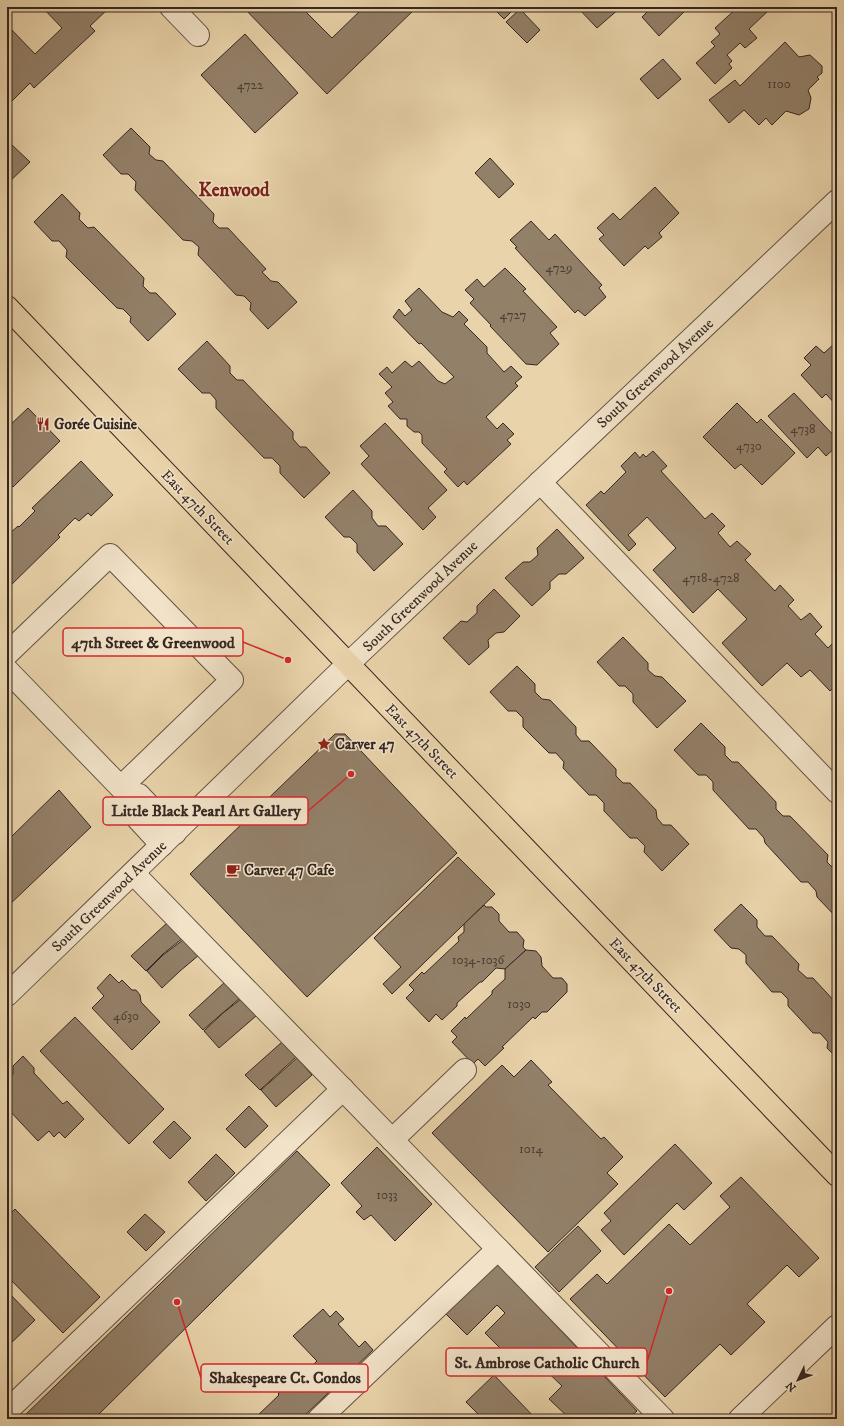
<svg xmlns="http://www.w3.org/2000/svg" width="844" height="1426" viewBox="0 0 844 1426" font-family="'IM FELL DW Pica',serif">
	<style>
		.building { fill: #938069; stroke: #352722 }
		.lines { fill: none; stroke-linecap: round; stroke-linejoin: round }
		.minor-casing { stroke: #625244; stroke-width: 24 }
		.major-casing { stroke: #352722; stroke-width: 24 }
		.minor { stroke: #f1e2c8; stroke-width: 22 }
		.major { stroke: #e9d3aa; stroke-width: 22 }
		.labels { text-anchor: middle; stroke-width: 3; stroke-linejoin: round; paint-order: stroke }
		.number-label { font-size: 13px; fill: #4c3d34 }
		.street-label { font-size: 15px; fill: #352722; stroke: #f1e2c8 }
		.poi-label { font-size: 15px; font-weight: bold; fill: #352722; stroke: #f1e2c8; text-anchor: start }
		.district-label { font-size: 19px; font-weight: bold; fill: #7a1f14; stroke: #f1e2c8 }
		.leader { fill: none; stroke: #d62828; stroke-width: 1.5 }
		.callout-dot { fill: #d62828; stroke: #f1e2c8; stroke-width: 1.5 }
		.callout { fill: #f1e2c8; stroke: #d62828; stroke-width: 1.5 }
		.callout-label { font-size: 16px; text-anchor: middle; font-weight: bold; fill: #352722 }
	</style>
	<rect width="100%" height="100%" fill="#e9d3aa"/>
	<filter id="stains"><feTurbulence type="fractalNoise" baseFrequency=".005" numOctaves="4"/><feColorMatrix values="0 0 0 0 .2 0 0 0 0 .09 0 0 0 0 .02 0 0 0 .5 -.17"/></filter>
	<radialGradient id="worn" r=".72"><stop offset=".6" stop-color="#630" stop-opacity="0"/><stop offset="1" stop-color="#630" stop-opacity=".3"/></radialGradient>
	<g class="building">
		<polygon points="42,7 110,7 90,26 95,31 34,88 30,83 9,104 7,102 7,17 9,19 9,27 35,54 62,28"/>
		<polygon points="243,7 301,7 332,38 364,7 417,7 327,94"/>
		<polygon points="492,7 516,7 504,19"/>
		<polygon points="581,7 618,7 620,8 597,28 579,9"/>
		<polygon points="652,7 695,7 690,12 687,9 659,36 642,17"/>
		<polygon points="738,7 766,7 769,10 749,29 757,38 745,48 740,43 727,55 732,61 729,64 732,68 715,84 696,63 715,46 711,42 720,34 715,28"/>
		<polygon points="520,9 540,30 527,43 506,22"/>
		<polygon points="245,34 298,93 255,133 201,75"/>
		<polygon points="785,42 799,57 810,55 822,66 822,73 817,77 819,79 808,90 811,98 809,109 799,115 786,111 772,125 766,118 759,125 744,110 729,123 709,100 735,80 740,86"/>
		<polygon points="663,59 681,79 658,99 640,79"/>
		<polygon points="131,128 150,147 149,154 156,160 163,161 214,214 213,222 219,228 228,228 266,269 262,272 271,281 278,282 297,302 268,329 250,310 251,303 244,296 236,295 198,255 199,247 192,241 183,240 135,190 136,182 128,174 121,174 103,155"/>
		<polygon points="7,144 11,144 30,162 7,184"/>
		<polygon points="490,158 514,184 499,198 475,173"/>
		<polygon points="655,187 679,213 659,233 662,237 648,249 645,246 624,266 599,239 604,235 597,228 613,213 620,220"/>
		<polygon points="62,194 80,213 79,219 88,228 94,227 144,278 143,286 150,293 156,293 176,314 148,341 130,322 131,317 123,309 117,308 66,257 67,250 59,241 52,241 34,222"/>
		<polygon points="531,221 549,240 555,234 602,285 599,288 606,297 585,316 578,310 575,313 515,248 517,247 510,240"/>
		<polygon points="505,268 526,289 523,291 557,327 550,333 559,344 537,365 526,364 490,326 491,325 470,303 474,299 465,290 477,279 484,287"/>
		<polygon points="419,288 442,312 453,317 459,311 468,320 464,324 487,347 487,353 504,372 511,366 522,377 515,383 518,386 486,417 497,429 503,423 514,434 507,440 511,444 467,485 464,481 458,487 444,472 447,469 422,443 422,435 419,432 414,432 407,426 407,419 400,419 388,406 393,402 385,393 392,387 379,374 387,367 392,373 405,361 412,367 419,361 438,381 445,384 454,377 421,343 419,344 393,317 399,309 405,316 412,310 405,301"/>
		<polygon points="207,341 230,366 230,373 237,380 243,380 293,432 293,439 300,447 306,447 330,473 304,498 280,473 280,466 272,458 264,458 216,408 216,400 210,393 202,393 178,369"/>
		<polygon points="834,344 837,347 837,406 826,394 822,398 801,375 811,365 804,358 816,346 824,353"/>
		<polygon points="794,393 837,439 837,446 826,456 818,447 807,458 768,416"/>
		<polygon points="737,403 757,423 761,419 795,453 762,485 741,464 735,469 703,437"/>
		<polygon points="28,408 60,441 13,487 8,484 7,485 7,434 10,431 7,428"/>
		<polygon points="385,423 447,490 428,508 436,517 423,530 361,464 369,456 360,446"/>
		<polygon points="653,451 667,466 661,471 705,519 712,513 725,526 718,533 730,547 737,541 751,554 745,560 775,591 780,585 794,600 788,606 801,620 810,613 822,627 815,634 828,648 837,639 837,684 830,691 810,670 801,677 787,663 762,686 722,643 747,619 718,589 693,613 653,570 676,548 647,517 628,535 636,544 629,551 586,505 601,491 604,494 626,472 621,466 635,452 640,458 643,454 646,457"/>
		<polygon points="81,461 113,495 91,516 88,513 79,521 75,518 58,535 60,537 7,589 7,538 10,535 9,534 18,526 19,527 35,511 32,508"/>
		<polygon points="353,490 372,511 372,518 378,526 386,526 403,544 374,571 357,552 357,544 350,537 344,537 325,517"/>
		<polygon points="557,529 584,558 566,574 559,574 550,582 550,589 532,606 505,578 523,562 530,562 538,555 537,548"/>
		<polygon points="494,589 520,616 504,632 496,633 488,640 489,647 469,665 443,638 461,621 467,622 477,613 477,606"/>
		<polygon points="623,637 648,663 648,670 655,676 662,677 686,701 657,728 633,702 633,694 625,686 619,686 597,662"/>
		<polygon points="517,666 535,684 535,692 542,699 550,700 576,727 576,735 581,741 589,741 616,769 616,776 623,783 630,783 656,810 657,818 663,825 671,825 689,844 662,871 644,852 645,846 637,838 630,838 604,811 604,803 596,795 589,795 563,768 564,762 556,753 549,753 523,727 523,718 516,711 508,711 490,692"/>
		<polygon points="701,723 725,747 725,755 732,762 738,762 776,802 776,809 783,816 790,816 828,855 827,862 834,869 837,869 837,918 817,897 816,891 808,882 801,882 765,843 764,838 756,829 749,829 713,790 713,782 706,775 698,775 674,750"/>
		<polygon points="335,734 345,734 457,853 307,997 190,874"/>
		<polygon points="59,790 91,827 7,907 7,841"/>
		<polygon points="458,857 495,894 392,994 383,984 401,967 374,938"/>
		<polygon points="741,904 757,920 757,927 765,936 772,936 799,964 798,970 807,978 813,978 837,1004 837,1058 827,1048 828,1042 820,1033 813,1033 788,1006 788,999 781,992 772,992 746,963 746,955 739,949 731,948 714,930"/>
		<polygon points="484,905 486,907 492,907 499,914 499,921 509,932 517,932 524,940 523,947 526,950 505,969 496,968 482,982 480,982 457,1003 457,1006 442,1020 436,1014 429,1022 406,998 414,990 409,985 422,972 424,974 459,941 458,937 464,932 464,924"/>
		<polygon points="167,923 183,938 163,954 146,971 131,956"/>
		<polygon points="183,940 199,955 180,971 162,988 147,971 163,955"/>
		<polygon points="526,950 536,951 541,957 542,966 553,978 562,978 567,984 567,992 547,1012 542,1012 535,1019 533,1017 502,1047 504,1048 485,1066 478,1059 473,1064 452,1042 457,1037 451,1031 465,1017 466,1019 492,994 492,991 505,979 505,969"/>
		<polygon points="110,974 119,983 122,980 132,990 136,990 140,995 141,1002 160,1022 132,1050 92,1008 104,996 97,988"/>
		<polygon points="225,982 240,998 203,1030 189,1015"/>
		<polygon points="241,999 256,1016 219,1048 204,1031 223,1013"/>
		<polygon points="75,1017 164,1109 129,1144 40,1051"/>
		<polygon points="282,1042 296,1057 260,1090 245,1075"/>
		<polygon points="23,1056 34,1068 34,1073 63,1104 67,1101 84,1119 65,1138 59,1132 54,1137 49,1131 38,1141 7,1108 7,1079 13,1074 13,1066"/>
		<polygon points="297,1058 312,1075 276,1107 261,1090"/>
		<polygon points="531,1060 552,1082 548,1085 601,1139 604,1137 623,1157 607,1173 618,1184 548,1252 432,1133 502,1065 514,1077"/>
		<polygon points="249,1106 268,1126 245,1148 226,1129"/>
		<polygon points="174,1121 191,1138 170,1159 153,1142"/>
		<polygon points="675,1144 712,1183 684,1210 677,1203 624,1255 601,1230 611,1221 604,1213"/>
		<polygon points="377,1147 432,1204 395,1241 371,1215 364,1220 356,1212 362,1206 341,1183"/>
		<polygon points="297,1151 330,1185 94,1419 21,1419"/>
		<polygon points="216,1154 235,1173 206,1201 188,1182"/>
		<polygon points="741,1177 819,1258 799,1277 787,1265 747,1304 765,1322 731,1355 720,1344 665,1397 570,1299 597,1274 607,1284 669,1224 690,1245 730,1207 720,1196"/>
		<polygon points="15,1209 100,1297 63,1333 7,1276 7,1217"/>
		<polygon points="145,1214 165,1232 146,1251 127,1232"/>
		<polygon points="578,1226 601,1251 559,1292 535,1267"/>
		<polygon points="497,1263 637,1411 628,1419 570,1419 549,1399 562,1386 538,1363 527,1375 485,1333 505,1313 497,1305 467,1335 445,1313"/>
		<polygon points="7,1291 35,1320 7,1347"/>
		<polygon points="323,1309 330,1317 336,1311 344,1319 338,1324 359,1347 365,1341 373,1350 301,1419 257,1419 256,1417 279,1395 278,1394 298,1374 300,1377 317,1361 293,1336"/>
		<polygon points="494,1375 536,1419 483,1419 466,1402"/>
		<polygon points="837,1413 837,1419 830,1419"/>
	</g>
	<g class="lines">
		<g class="minor-casing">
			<g id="minor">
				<polyline points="171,7 198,35"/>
				<polyline points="540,482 837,792"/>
				<polyline points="7,654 110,555 232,680 121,787"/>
				<polyline points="7,670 128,795 139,795 175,833"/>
				<polyline points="128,795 127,807 162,845"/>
				<polyline points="133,873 663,1419"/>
				<polyline points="7,995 348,664 837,201"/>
				<polyline points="392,1140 465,1070"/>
				<polyline points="7,1411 343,1089"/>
				<polyline points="319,1419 498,1249"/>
				<polyline points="740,1419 837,1326"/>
			</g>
		</g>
		<g class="major-casing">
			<polyline id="major" points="7,307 837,1175"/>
		</g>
		<use href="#minor" class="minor"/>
		<use href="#major" class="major"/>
	</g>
	<defs>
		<g id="restaurant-bare" transform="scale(1.08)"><path d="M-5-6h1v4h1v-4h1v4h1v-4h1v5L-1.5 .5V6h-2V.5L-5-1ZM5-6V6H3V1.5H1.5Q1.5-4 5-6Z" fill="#8f2418" stroke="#f1e2c8" stroke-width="2.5" paint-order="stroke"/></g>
		<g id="sight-bare" transform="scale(1.08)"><path d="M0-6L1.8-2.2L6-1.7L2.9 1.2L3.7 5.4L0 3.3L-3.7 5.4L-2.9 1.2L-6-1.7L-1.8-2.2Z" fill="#8f2418" stroke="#f1e2c8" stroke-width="2.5" paint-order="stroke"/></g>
		<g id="cafe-bare" transform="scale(1.08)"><path d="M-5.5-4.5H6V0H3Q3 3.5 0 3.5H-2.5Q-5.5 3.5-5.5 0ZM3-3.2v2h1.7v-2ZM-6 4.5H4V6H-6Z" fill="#8f2418" stroke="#f1e2c8" stroke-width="2.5" paint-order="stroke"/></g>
	</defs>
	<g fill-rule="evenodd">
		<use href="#restaurant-bare" x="43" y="424"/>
		<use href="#sight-bare" x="324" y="744"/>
		<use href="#cafe-bare" x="233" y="870"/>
	</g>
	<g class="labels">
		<g class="number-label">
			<text x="779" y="88">1100</text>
			<text x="250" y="89">4722</text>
			<text x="559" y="272">4729</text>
			<text x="513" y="319">4727</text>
			<text x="803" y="433">4738</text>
			<text x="749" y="450">4730</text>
			<text x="711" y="582">4718-4728</text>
			<text x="478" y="964">1034-1036</text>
			<text x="519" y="1008">1030</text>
			<text x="126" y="1020">4630</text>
			<text x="531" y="1153">1014</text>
			<text x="387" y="1199">1033</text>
		</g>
		<g class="street-label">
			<text transform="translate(655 373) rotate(-43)" y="5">South Greenwood Avenue</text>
			<text transform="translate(198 507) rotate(46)" y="5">East 47th Street</text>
			<text transform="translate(420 596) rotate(-44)" y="5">South Greenwood Avenue</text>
			<text transform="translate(422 741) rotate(46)" y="5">East 47th Street</text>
			<text transform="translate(109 896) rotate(-44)" y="5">South Greenwood Avenue</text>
			<text transform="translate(646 975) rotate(46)" y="5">East 47th Street</text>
		</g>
		<g class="poi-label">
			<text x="54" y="429">Gorée Cuisine</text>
			<text x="335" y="749">Carver 47</text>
			<text x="244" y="875">Carver 47 Cafe</text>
		</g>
		<g class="district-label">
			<text x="234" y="196">Kenwood</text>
		</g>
	</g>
	<path class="leader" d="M288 660L243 642M351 774L308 811M669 1291L647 1362M177 1302L201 1378"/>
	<g class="callout-dot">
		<circle cx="288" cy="660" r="4"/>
		<circle cx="351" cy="774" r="4"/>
		<circle cx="669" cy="1291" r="4"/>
		<circle cx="177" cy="1302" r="4"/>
	</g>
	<g class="callout">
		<rect x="63" y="628" width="180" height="28" rx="4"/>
		<rect x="103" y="797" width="205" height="28" rx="4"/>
		<rect x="446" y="1348" width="201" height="28" rx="4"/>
		<rect x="201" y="1364" width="167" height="28" rx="4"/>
	</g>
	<g class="callout-label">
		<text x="153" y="648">47th Street &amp; Greenwood</text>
		<text x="206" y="816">Little Black Pearl Art Gallery</text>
		<text x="547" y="1368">St. Ambrose Catholic Church</text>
		<text x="285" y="1383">Shakespeare Ct. Condos</text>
	</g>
	<rect width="844" height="1426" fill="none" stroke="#e9d3aa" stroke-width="24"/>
	<rect x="8" y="8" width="828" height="1410" fill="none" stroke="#352722" stroke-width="2"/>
	<rect x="12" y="12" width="820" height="1402" fill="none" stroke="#352722"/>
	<g transform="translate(798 1380) rotate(227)" stroke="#f1e2c8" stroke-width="3" paint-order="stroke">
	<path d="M0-3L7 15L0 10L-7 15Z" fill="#352722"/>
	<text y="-6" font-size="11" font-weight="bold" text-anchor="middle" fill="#352722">N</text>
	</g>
	<rect width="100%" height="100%" filter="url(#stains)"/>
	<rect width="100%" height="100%" fill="url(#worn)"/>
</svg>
